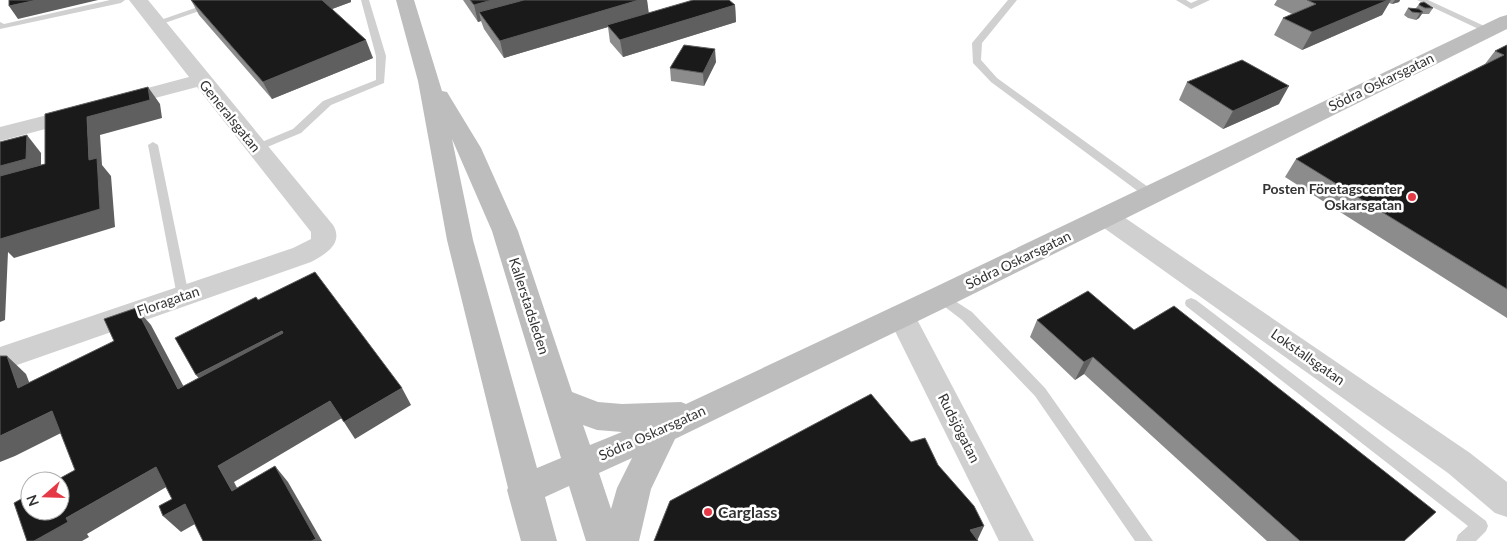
<svg xmlns="http://www.w3.org/2000/svg" width="1507" height="541" viewBox="0 0 1507 541" font-family="Lato,sans-serif">
	<style>
		.lines { fill: none; stroke-linecap: round; stroke-linejoin: round }
		.lane { fill: #d0d0d0; fill-rule: evenodd }
		.street { fill: #d0d0d0; fill-rule: evenodd }
		.secondary { fill: #bdbdbd; fill-rule: evenodd }
		.wall { fill: #8c8c8c }
		.shaded-wall { fill: #5f5f5f }
		.building { fill: #1a1a1a; stroke: #5f5f5f }
		.poi-dot { fill: #e63946; stroke: #fff; stroke-width: 2 }
		.labels { text-anchor: middle; stroke-width: 5; stroke-linejoin: round; paint-order: stroke }
		.street-label { font-size: 14px; fill: #333; stroke: #fff }
		.poi-label { font-size: 14px; font-weight: bold; fill: #333; stroke: #fff; text-anchor: end }
		.near-poi-label { font-size: 16px; font-weight: bold; fill: #333; stroke: #fff; text-anchor: start }
	</style>
	<rect width="100%" height="100%" fill="#fff"/>
	<g class="lines">
		<g class="lane">
			<polygon points="110,0 125,0 121,3 0,29 0,22 4,24"/>
			<polygon points="218,0 231,0 159,25 153,25 152,23"/>
			<polygon points="361,0 369,0 386,56 384,83 331,105 301,133 260,150 252,150 251,148 252,146 293,129 323,101 376,80 376,56"/>
			<polygon points="1008,0 1017,0 982,43 981,60 997,78 1155,192 1157,195 1155,198 1147,198 991,82 973,63 972,43"/>
			<polygon points="1176,0 1186,0 1191,3 1198,0 1210,0 1191,9"/>
			<polygon points="1417,0 1428,0 1493,30 1488,33 1485,32"/>
			<polygon points="153,142 158,145 189,296 188,299 178,299 177,296 148,145"/>
			<polygon points="941,292 972,312 1045,388 1153,541 1135,541 1035,396 962,320 936,300 935,297 936,294"/>
			<polygon points="1191,298 1196,300 1486,521 1488,526 1486,531 1476,541 1456,541 1458,535 1468,526 1186,306 1185,303 1186,300"/>
		</g>
		<g class="street">
			<path d="M 129,0 L 148,0 L 333,225 C 344,243 326,254 311,262 L 0,371 L 0,347 L 293,248 L 311,239 L 311,232 L 197,87 L 117,108 L 110,106 L 106,102 L 110,98 L 189,77 Z"/>
			<polygon points="79,107 87,108 90,113 87,118 0,141 0,127"/>
			<polygon points="1106,209 1115,211 1470,453 1507,482 1507,517 1495,513 1448,473 1097,223 1094,217 1097,211"/>
			<polygon points="901,304 911,308 1034,541 999,541 887,315 891,308"/>
		</g>
		<path class="secondary" d="M 396,0 L 414,0 L 442,91 L 447,92 L 450,97 L 481,148 L 518,231 L 572,392 L 598,402 L 622,404 L 681,402 L 686,404 L 931,289 L 1500,17 L 1507,15 L 1507,29 L 951,305 L 675,439 L 651,489 L 639,541 L 586,541 L 569,486 L 545,497 L 557,541 L 521,541 L 507,490 L 508,488 L 447,240 L 418,81 ZM 452,139 L 492,231 L 561,458 L 537,468 L 473,240 ZM 583,425 L 597,430 L 622,432 L 590,445 ZM 632,458 L 617,488 L 611,509 L 599,473 Z"/>
	</g>
	<g class="wall">
		<polygon points="191,0 351,2 332,9 373,58 272,99 199,15"/>
		<polygon points="463,0 647,0 648,13 735,5 736,22 623,57 610,42 608,27 504,58 484,29 481,21 478,22"/>
		<polygon points="1277,0 1400,0 1399,2 1392,4 1389,3 1382,15 1302,50 1274,35 1283,18 1292,14 1274,5"/>
		<polygon points="1420,3 1433,8 1429,14 1422,14 1419,18 1416,20 1408,18 1404,15 1408,8 1416,8"/>
		<polygon points="1507,45 1507,318 1285,177 1296,159 1485,64 1495,51"/>
		<polygon points="716,62 704,86 671,81 670,68"/>
		<polygon points="1187,82 1279,104 1223,129 1179,100"/>
		<polygon points="1037,320 1134,330 1404,541 1267,541 1084,374 1075,380 1030,337"/>
	</g>
	<g class="shaded-wall">
		<polygon points="37,0 98,0 18,19 9,6"/>
		<polygon points="319,0 351,0 351,2 324,12"/>
		<polygon points="492,0 555,0 479,12 481,21 478,22 474,5"/>
		<polygon points="639,0 647,0 649,14 607,25 608,27 504,58 500,41"/>
		<polygon points="1388,0 1391,0 1382,15 1302,50 1312,32"/>
		<polygon points="1395,0 1400,0 1399,2 1392,4"/>
		<polygon points="735,5 736,22 623,57 620,40"/>
		<polygon points="1423,12 1419,18 1416,20 1420,13"/>
		<polygon points="366,40 373,58 272,99 263,82"/>
		<polygon points="715,49 716,62 704,86 703,73"/>
		<polygon points="1289,86 1279,104 1223,129 1233,111"/>
		<polygon points="148,87 160,104 162,118 100,135 102,165 111,176 115,227 14,258 8,252 5,320 0,322 0,195 89,160 87,117"/>
		<polygon points="27,135 41,153 41,177 0,189 0,166"/>
		<polygon points="136,308 151,325 194,406 178,389"/>
		<polygon points="282,331 294,348 211,392 196,375"/>
		<polygon points="7,356 26,374 38,405 18,388"/>
		<polygon points="1093,357 1084,374 1075,380 1084,362"/>
		<polygon points="402,388 411,405 355,439 344,422"/>
		<polygon points="330,401 342,418 234,482 247,507 232,491 218,466"/>
		<polygon points="52,411 71,428 15,456 0,462 0,436"/>
		<polygon points="275,466 288,482 322,541 311,541"/>
		<polygon points="156,467 173,483 87,534 89,537 82,541 34,541 66,518"/>
		<polygon points="185,504 202,520 181,532 163,516"/>
		<polygon points="984,526 977,541 970,530"/>
	</g>
	<g class="building">
		<polygon points="9,0 37,0 9,6"/>
		<polygon points="191,0 322,0 366,40 263,82"/>
		<polygon points="470,0 492,0 474,5"/>
		<polygon points="524,0 639,0 500,41 479,12"/>
		<polygon points="693,0 729,0 735,5 620,40 607,25"/>
		<polygon points="1307,0 1388,0 1312,32 1283,18 1316,4"/>
		<polygon points="1424,2 1433,8 1425,8 1419,5 1420,3"/>
		<polygon points="1408,8 1419,9 1423,12 1420,13 1412,12"/>
		<polygon points="684,45 715,49 703,73 670,68"/>
		<polygon points="1507,45 1507,289 1296,159 1504,55 1495,51"/>
		<polygon points="1242,60 1289,86 1233,111 1187,82"/>
		<polygon points="148,87 150,100 87,117 89,160 97,158 100,209 0,239 0,176 45,164 45,114"/>
		<polygon points="27,135 26,159 0,166 0,142"/>
		<polygon points="315,272 402,388 344,422 330,401 218,466 232,491 275,466 316,539 311,541 203,541 185,504 163,516 159,506 172,499 156,467 66,518 68,522 34,541 27,541 14,503 30,494 30,511 60,511 60,481 55,481 75,470 52,411 0,436 0,356 7,356 18,388 114,341 104,319 136,308 178,389 283,333 282,331 196,375 175,338 256,297 258,300"/>
		<polygon points="1088,291 1134,330 1174,306 1436,512 1404,541 1300,541 1093,357 1084,362 1037,320"/>
		<polygon points="871,394 911,442 925,438 938,465 974,506 984,526 970,530 978,541 654,541 670,501"/>
	</g>
	<g class="poi-dot">
		<circle cx="1412" cy="197" r="5"/>
		<circle cx="708" cy="512" r="5"/>
	</g>
	<g class="labels">
		<g class="street-label">
			<text transform="translate(1381 82) rotate(-26)" y="5">Södra Oskarsgatan</text>
			<text transform="translate(230 116) rotate(51)" y="5">Generalsgatan</text>
			<text transform="translate(1018 260) rotate(-26)" y="5">Södra Oskarsgatan</text>
			<text transform="translate(168 301) rotate(-19)" y="5">Floragatan</text>
			<text transform="translate(529 306) rotate(72)" y="5">Kallerstadsleden</text>
			<text transform="translate(1308 357) rotate(35)" y="5">Lokstallsgatan</text>
			<text transform="translate(959 428) rotate(63)" y="5">Rudsjögatan</text>
			<text transform="translate(652 433) rotate(-24)" y="5">Södra Oskarsgatan</text>
		</g>
		<g class="poi-label">
			<text x="1402" y="194">Posten Företagscenter<tspan x="1402" dy="16">Oskarsgatan</tspan></text>
		</g>
		<g class="near-poi-label">
			<text x="718" y="518">Carglass</text>
		</g>
	</g>
	<g transform="translate(45 496) rotate(250)"><circle r="24" fill="#ffffff" stroke="#adadad"/>
	<path d="M0-4L9 19L0 12L-9 19Z" fill="#e63946"/>
	<text y="-8" font-size="14" font-weight="bold" text-anchor="middle" fill="#333333">N</text>
	</g>
</svg>
